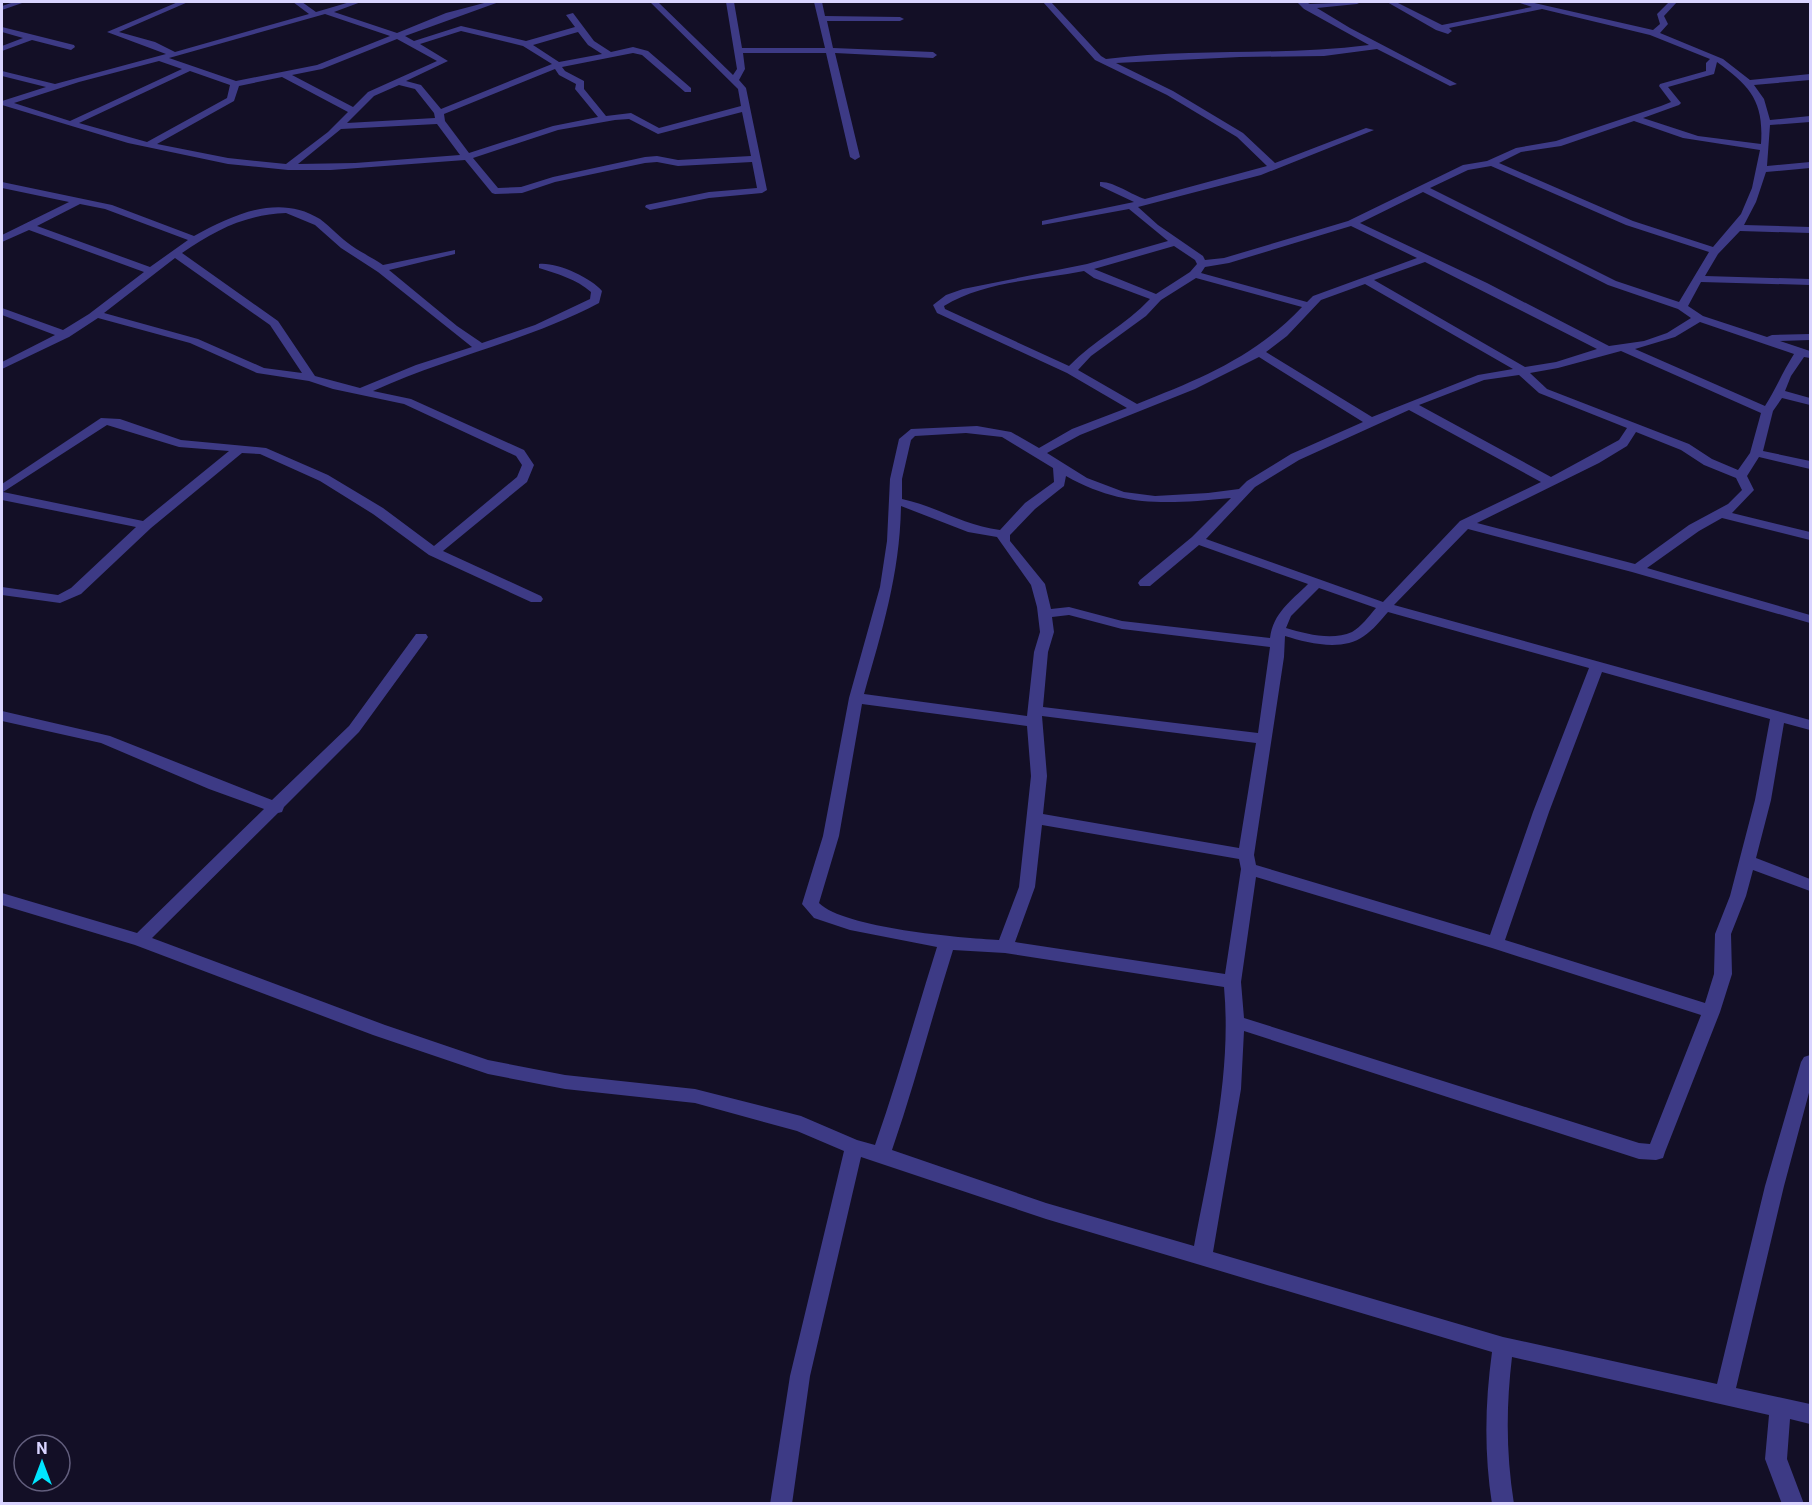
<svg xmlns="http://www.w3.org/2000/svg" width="1812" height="1505" viewBox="0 0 1812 1505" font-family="Roboto,sans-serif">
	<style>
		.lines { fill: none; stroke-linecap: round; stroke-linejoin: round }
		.minor { fill: #3d3a85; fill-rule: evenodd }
	</style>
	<rect width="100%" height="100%" fill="#130f26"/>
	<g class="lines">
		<g class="minor">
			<polygon points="14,2 25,2 2,10 2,6"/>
			<path d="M 178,2 L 188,2 L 119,32 L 155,42 L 175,52 L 309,14 L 293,2 L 302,2 L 316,12 L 350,2 L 361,2 L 334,12 L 397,33 L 446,13 L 488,2 L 499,2 L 405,36 L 414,41 L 461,26 L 526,41 L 575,27 L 566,15 L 573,13 L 594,41 L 611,52 L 633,47 L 648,51 L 691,88 L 691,92 L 685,92 L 642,55 L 633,53 L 562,67 L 565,71 L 584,81 L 584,89 L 606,116 L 631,113 L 659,128 L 741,106 L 738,89 L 650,2 L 658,2 L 733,75 L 737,69 L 726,2 L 734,2 L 742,48 L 825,48 L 814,2 L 822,2 L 825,16 L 900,17 L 904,19 L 900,21 L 827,21 L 833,48 L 933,52 L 937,55 L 933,58 L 835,53 L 860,157 L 855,160 L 850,157 L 826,53 L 743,53 L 745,69 L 739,80 L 746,88 L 767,190 L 762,193 L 709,198 L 650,210 L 645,207 L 646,205 L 709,192 L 757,188 L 752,162 L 678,166 L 657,162 L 645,163 L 555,182 L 522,193 L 495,194 L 492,193 L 465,160 L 331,170 L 288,170 L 228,164 L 128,143 L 2,105 L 2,101 L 46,87 L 2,76 L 2,71 L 55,84 L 166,54 L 107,32 ZM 325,14 L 390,36 L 317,65 L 236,81 L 169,58 ZM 461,31 L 523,46 L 552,64 L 441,109 L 421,85 L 406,81 L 448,61 L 420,44 ZM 578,32 L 588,45 L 602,54 L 559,62 L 533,45 ZM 397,39 L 437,61 L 368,92 L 353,107 L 292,75 L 322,69 ZM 159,61 L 182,69 L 70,121 L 14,103 L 79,82 ZM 555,69 L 559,75 L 576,84 L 575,89 L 598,117 L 553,126 L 469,153 L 445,121 L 444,114 ZM 190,71 L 230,85 L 227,98 L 147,142 L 79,123 ZM 282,77 L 348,112 L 328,132 L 286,164 L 228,158 L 157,144 L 234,101 L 239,86 ZM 399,85 L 415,89 L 434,113 L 435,118 L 347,123 L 374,96 ZM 742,112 L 751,156 L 678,160 L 657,156 L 645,157 L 553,177 L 521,187 L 498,188 L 473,158 L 558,130 L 615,120 L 629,119 L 658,134 ZM 437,124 L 460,155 L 355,163 L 298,164 L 341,129 Z"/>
			<path d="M 1043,2 L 1051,2 L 1101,56 L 1106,59 C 1194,48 1282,56 1369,45 L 1304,9 L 1297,2 L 1306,2 L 1310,4 L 1361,2 L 1357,4 L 1317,8 L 1350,28 L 1457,84 L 1450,86 L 1377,49 L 1324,56 L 1240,57 L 1116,63 L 1173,91 L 1243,133 L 1275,163 L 1366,128 L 1374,130 L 1261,175 L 1138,207 L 1158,225 L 1203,256 L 1205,260 L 1224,258 L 1348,221 L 1463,165 L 1487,161 L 1516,148 L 1556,141 L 1661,106 L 1671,102 L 1659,86 L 1660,84 L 1706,71 L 1706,63 L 1710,59 L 1650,35 L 1542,9 L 1449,28 L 1452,31 L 1448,34 L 1436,30 L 1387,2 L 1396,2 L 1442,25 L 1532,7 L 1517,2 L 1530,2 L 1653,30 L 1660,24 L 1657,14 L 1669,2 L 1677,2 L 1664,16 L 1668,24 L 1660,33 L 1723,59 L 1750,80 L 1810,74 L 1810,80 L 1754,85 L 1764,99 L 1770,120 L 1810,116 L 1810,122 L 1770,125 L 1767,166 L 1810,162 L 1810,168 L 1766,172 L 1756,202 L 1744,225 L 1810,227 L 1810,233 L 1740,231 L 1718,254 L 1705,276 L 1810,279 L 1810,285 L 1701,282 L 1688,306 L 1703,316 L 1767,337 L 1772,335 L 1810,334 L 1810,340 L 1780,341 L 1810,351 L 1810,358 L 1804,357 L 1791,376 L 1785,391 L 1810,398 L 1810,405 L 1782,398 L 1773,411 L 1763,451 L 1810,461 L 1810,469 L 1759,457 L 1747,476 L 1754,490 L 1732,513 L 1810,532 L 1810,540 L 1722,518 L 1699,531 L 1647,568 L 1810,615 L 1810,623 L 1632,572 L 1468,529 L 1394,605 L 1810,720 L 1810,730 L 1784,723 L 1771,800 L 1756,858 L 1810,879 L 1810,891 L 1753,870 L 1746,896 L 1731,934 L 1732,974 L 1720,1012 L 1665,1152 L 1663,1158 L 1656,1160 L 1639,1159 L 1244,1031 L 1241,1089 L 1213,1252 L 1503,1337 L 1717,1384 L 1765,1186 L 1801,1062 L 1804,1057 L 1810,1055 L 1810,1089 L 1784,1186 L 1736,1388 L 1810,1404 L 1810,1424 L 1790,1419 L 1787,1459 L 1804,1504 L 1782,1504 L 1765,1459 L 1769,1415 L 1512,1357 C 1506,1407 1506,1454 1514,1504 L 1492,1504 C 1484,1452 1485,1403 1492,1352 L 1046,1219 L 861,1157 L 810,1376 L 792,1504 L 770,1504 L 790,1376 L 844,1151 L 797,1131 L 695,1103 L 565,1089 L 488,1074 L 373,1035 L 135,945 L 2,905 L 2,893 L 137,933 L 264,809 L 209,789 L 101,743 L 2,721 L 2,711 L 110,736 L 272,800 L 349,726 L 416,634 L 426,634 L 428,637 L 426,640 L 359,732 L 284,807 L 282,812 L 278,813 L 152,938 L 385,1025 L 488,1060 L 565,1075 L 695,1089 L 801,1116 L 857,1140 L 875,1145 C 898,1080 916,1013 937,947 L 850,930 L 814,918 L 802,904 L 823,836 L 849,698 L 880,587 L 887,541 L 890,479 L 899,439 L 911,429 L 977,426 L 1011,432 L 1039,448 L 1072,429 L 1127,408 L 1067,373 L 937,313 L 933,305 L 946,295 L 963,289 L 1087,264 L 1168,241 L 1129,209 L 1042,225 L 1042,221 L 1134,202 L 1100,186 L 1100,182 C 1113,181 1132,195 1145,199 L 1267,166 L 1237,137 L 1167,95 L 1095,60 ZM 1717,62 C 1750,86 1764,101 1761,144 L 1698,136 L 1643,118 L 1679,105 L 1681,103 L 1668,87 L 1714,74 ZM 1634,121 L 1683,138 L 1760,150 L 1752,188 L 1741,214 L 1713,247 L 1633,221 L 1499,163 L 1521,152 L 1561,146 ZM 1491,166 L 1626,225 L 1709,252 L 1679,302 L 1616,281 L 1430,188 L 1468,170 ZM 1423,192 L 1608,285 L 1678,309 L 1691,318 L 1667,333 L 1644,341 L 1609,346 L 1487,283 L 1360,223 ZM 1351,226 L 1417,258 L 1313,296 L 1307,302 L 1201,273 L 1205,267 L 1229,263 ZM 1174,246 L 1195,260 L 1197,264 L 1190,272 L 1156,294 L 1094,269 ZM 1425,262 L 1597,349 L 1556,362 L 1525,367 L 1374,280 ZM 1084,271 L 1094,278 L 1150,299 C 1126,325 1094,340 1069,366 L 945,309 L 944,306 C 984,281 1038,280 1084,271 ZM 1196,278 L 1302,307 C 1255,357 1200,379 1137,404 L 1078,370 L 1091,356 L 1146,316 L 1161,300 ZM 1365,284 L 1513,369 L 1478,375 L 1372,417 L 1266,352 L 1287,336 L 1321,300 ZM 1700,322 L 1794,354 C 1783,371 1776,389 1765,406 L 1635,349 L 1675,337 ZM 1621,351 L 1761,413 L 1750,453 L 1738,470 L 1712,459 L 1689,444 L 1547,389 L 1530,373 L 1558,368 ZM 1259,357 L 1363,422 L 1291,454 L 1247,481 L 1239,489 L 1208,493 L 1155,496 L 1124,492 L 1087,478 L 1047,453 L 1080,435 L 1195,389 ZM 1519,375 L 1539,393 L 1627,428 L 1619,440 L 1551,477 L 1419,405 L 1484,380 ZM 1409,410 L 1541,482 L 1460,521 L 1383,602 L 1206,539 L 1255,487 L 1299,460 ZM 1636,432 L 1681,450 L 1704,465 L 1736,478 L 1742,490 L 1728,504 L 1689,525 L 1635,564 L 1477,523 L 1599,463 L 1627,446 ZM 966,433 L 1002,437 L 1053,468 L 1054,482 L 1025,503 L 1000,530 C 965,526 936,506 902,499 L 902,479 L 911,440 L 915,436 ZM 1066,476 C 1123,508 1167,504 1231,498 L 1192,537 L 1140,580 L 1138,583 L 1140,586 L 1150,586 L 1199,545 L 1308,584 C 1291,601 1273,613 1270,638 L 1122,621 L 1069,607 L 1051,609 L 1045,584 L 1010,541 L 1010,535 L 1035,509 L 1064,486 ZM 901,506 L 968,532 L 997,537 L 1031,585 L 1037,607 L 1040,632 L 1034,652 L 1027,716 L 864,694 C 882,631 900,573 901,506 ZM 1319,588 L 1376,608 C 1369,616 1361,627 1352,632 C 1332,641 1306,634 1286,628 L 1291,616 ZM 1388,612 L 1589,668 L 1533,812 L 1490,935 L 1256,865 L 1254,855 L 1284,657 L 1285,636 C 1308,643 1342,652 1364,636 C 1373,630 1381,620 1388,612 ZM 1069,615 L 1122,629 L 1270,647 L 1258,733 L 1043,707 L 1048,652 L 1054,632 L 1052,617 ZM 1602,672 L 1770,719 L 1755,800 L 1730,896 L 1715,934 L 1714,974 L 1705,1003 L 1505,940 L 1549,812 ZM 862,704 L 1027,726 L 1031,776 L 1019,887 L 999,940 C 961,938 844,928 819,903 L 839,836 ZM 1042,716 L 1256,743 L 1239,848 L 1043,814 L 1047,776 ZM 1042,825 L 1239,859 L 1241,869 L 1225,974 L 1015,942 L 1035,887 ZM 1256,877 L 1492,948 L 1701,1015 L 1650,1144 L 1639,1143 L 1244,1018 L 1241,982 ZM 953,950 L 1005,953 L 1224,987 C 1232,1075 1210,1161 1194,1246 L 1046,1203 L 892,1150 C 915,1084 932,1016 953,950 Z"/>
			<polygon points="2,27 74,45 75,47 71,50 32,40 2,51 2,46 23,38 2,32"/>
			<path d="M 2,182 L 112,205 L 194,236 C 233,215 278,193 320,219 C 331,227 340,238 352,246 C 362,253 373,258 383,265 L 455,250 L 455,254 L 389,270 L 457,326 L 482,343 L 535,325 L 590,299 L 591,292 C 576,279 558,274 539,268 L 539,264 C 557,262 591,278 602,291 L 599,303 C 527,341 447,357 373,391 L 411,399 L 524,450 L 534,465 L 527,482 L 443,551 L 541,596 L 543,599 L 541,602 L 531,602 L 429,555 L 373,514 L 320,481 L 260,454 L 242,453 L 151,528 L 81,594 L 60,603 L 2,595 L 2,587 L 58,595 L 71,588 L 136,527 L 2,500 L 2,484 L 101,418 L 120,419 L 181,440 L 266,448 L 328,475 L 383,508 L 434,546 L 517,477 L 522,465 L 516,456 L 404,404 L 333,389 L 309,381 L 257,373 L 190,343 L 98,318 L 69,337 L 2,369 L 2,362 L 55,335 L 2,315 L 2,308 L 63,330 L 89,314 L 144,272 L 29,230 L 2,242 L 2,235 L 69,202 L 2,188 ZM 80,204 L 105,209 L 188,240 L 150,267 L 37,226 ZM 286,213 L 315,225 L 341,248 L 378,272 L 472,347 L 416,365 L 360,388 L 315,376 L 278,321 L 182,253 C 216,230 244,215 286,213 ZM 175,258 L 270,325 L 302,373 L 264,368 L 198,339 L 104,313 ZM 107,425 L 179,447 L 229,451 L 143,521 L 3,492 Z"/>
		</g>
	</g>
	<rect width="1812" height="1505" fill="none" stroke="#d9d4ff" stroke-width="6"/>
	<g transform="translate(42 1463)"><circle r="28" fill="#130f26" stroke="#625e7d" stroke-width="1.5"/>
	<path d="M0-4.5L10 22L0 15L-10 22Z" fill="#00e5ff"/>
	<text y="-9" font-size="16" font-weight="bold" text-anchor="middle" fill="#d9d4ff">N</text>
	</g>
</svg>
